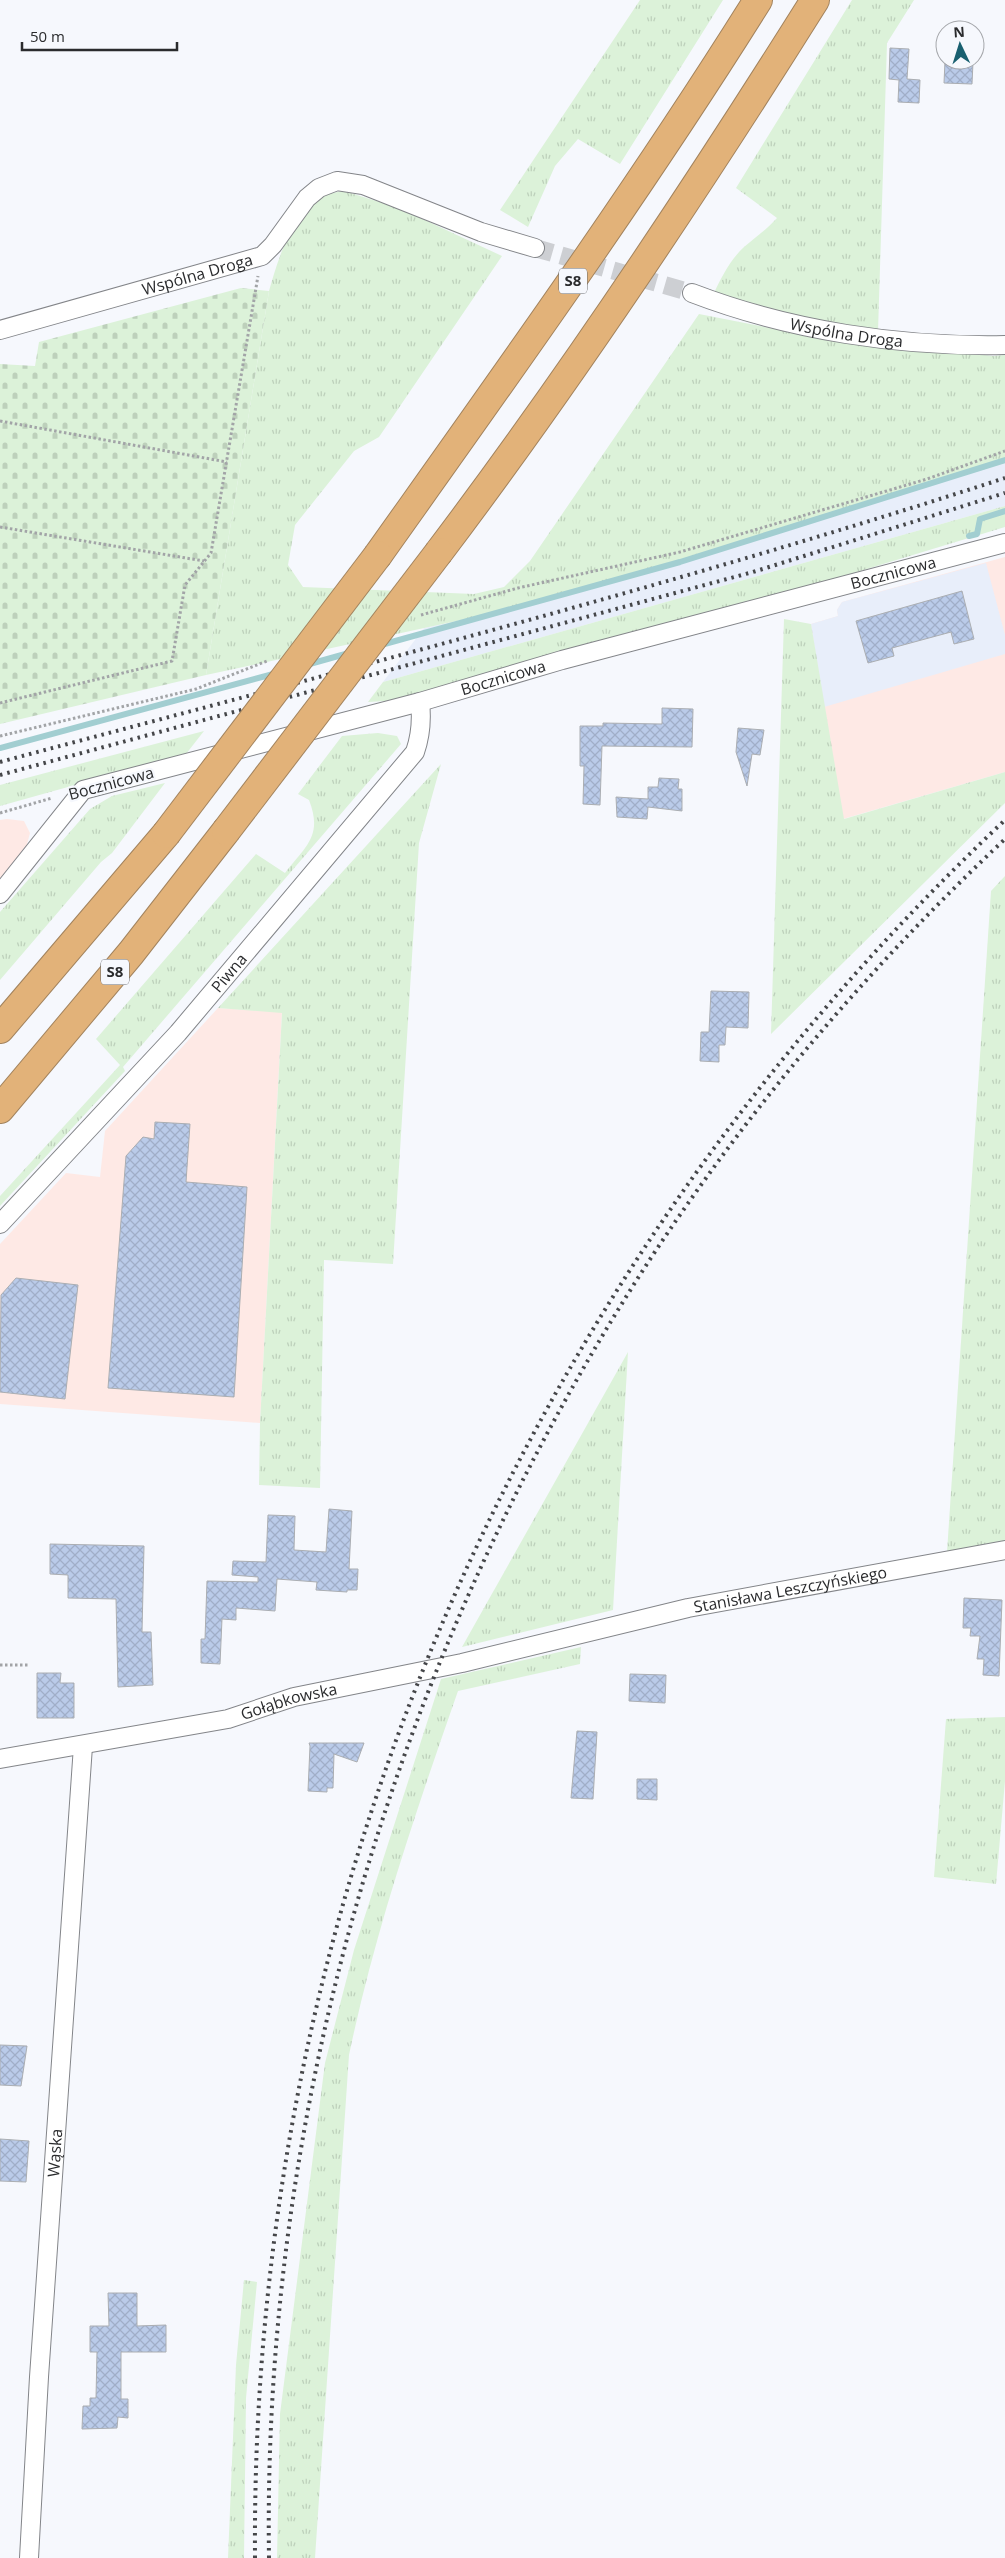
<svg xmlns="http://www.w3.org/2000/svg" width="1005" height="2558" viewBox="0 0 1005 2558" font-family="'Open Sans',sans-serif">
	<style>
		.industrial { fill: #fee9e5 }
		.built { fill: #e8eefa }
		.grass { fill: url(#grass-tufts) }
		.cemetery { fill: url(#cemetery-stones) }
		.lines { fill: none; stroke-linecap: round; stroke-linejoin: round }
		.stream { stroke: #a2ced1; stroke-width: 6 }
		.building { fill: url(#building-cross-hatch); stroke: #abaeb2 }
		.street-tunnel { stroke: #cdcfd3; stroke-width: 18; stroke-dasharray: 18 9; stroke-linecap: butt }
		.street-casing { stroke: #838589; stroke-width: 20 }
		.highway-casing { stroke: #a2835e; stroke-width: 30 }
		.path { stroke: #a2a4a7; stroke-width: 3; stroke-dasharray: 2.5 2.5; stroke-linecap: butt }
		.street { stroke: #fff; stroke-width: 18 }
		.highway { stroke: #e2b279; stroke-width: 28 }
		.rail { stroke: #454649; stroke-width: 4; stroke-dasharray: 2.5 5; stroke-linecap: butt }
		.highway-bridge-casing { stroke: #a2835e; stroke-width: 30; stroke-linecap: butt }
		.highway-bridge { stroke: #e2b279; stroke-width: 28 }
		.labels { text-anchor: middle; stroke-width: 4.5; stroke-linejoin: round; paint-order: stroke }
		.shield { fill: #f6f8fd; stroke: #67686b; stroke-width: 1 }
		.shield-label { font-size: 15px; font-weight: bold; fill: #2a2b2d }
		.street-label { font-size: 16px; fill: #2a2b2d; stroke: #f6f8fd }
	</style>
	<defs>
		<pattern id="grass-tufts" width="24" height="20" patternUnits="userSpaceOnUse" patternTransform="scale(1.25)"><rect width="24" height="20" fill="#dcf2d9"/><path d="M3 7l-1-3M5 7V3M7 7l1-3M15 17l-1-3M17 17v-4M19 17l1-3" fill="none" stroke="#bdd0bb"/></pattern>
		<pattern id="cemetery-stones" width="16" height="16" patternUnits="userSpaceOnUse" patternTransform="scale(1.25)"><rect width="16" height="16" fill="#dcf2d9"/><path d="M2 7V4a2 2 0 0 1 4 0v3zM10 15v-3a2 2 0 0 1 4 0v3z" fill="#bdd0bb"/></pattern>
		<pattern id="building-cross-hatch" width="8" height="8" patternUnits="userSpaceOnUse" patternTransform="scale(1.25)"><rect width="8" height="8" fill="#bacbe9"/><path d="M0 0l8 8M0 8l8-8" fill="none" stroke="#a0aec8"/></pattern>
	</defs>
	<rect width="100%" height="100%" fill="#f6f8fd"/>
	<g class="industrial">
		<polygon points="1005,557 1005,772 843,819 811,624 838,616 837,610 842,602"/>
		<polygon points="7,819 24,821 30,833 26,848 0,879 0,820"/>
		<polygon points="218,1008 282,1012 260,1423 0,1404 0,1244 66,1173 100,1177 105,1131"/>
	</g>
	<g class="built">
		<polygon points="1005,463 1005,506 383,682 424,628 545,602"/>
		<polygon points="986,563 1005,635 1005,654 824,707 811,624 838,616 837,610 842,602"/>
	</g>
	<g class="grass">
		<polygon points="640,0 723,0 620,164 578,139 555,166 528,227 500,210"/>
		<path d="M 852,0 L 914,0 L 887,43 L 878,332 L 783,315 L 714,293 C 722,276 731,259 744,247 C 756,237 767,229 777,218 L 736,188 Z"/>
		<path d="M 344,191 L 399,208 L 502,256 L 379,437 L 354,451 L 295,525 L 288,565 L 303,587 L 474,594 L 504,587 L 530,561 L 699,314 L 790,332 L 993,356 L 1005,355 L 1005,463 L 545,602 L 206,675 L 269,291 C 278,259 291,216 322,197 C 328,193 338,192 344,191 Z"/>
		<polygon points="1005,506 1005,527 778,596 443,688 386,701 368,702 383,682"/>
		<polygon points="784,619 811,624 844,819 1005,772 1005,803 771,1034"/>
		<polygon points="204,731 186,754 0,806 0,785"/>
		<path d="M 378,733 L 397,736 L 401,744 L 123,1067 L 125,1071 L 0,1206 L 0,1196 L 120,1065 L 96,1039 L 256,854 L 285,873 C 306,846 323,836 309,800 L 298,794 L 342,736 Z"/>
		<polygon points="441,764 419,843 393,1264 324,1260 320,1488 259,1485 260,1423 282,1013 218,1008"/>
		<polygon points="165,783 112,853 101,862 0,980 0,912 90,809 112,796"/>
		<polygon points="1005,876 1005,1541 947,1552 991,891"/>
		<polygon points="628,1352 613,1610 462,1647"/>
		<path d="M 581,1647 L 580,1664 L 458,1691 C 416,1811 375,1931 349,2055 L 315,2558 L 277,2558 L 280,2414 L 325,2063 L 354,1950 L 441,1679 Z"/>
		<polygon points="1005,1717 1005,1781 996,1884 934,1877 946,1719"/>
		<polygon points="244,2280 257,2282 246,2398 244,2558 228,2558 236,2365"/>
	</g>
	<polygon class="cemetery" points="241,288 269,291 206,675 0,724 0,364 35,366 39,342"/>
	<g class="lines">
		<g class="stream">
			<polyline points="969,536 977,534 980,519 1005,511"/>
			<polyline points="381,645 680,562 1005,460"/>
			<polyline points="306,665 349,653"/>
			<polyline points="0,748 277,673"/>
		</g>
	</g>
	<g class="building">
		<polygon points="890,48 909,49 907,79 920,80 919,103 898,102 899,80 889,79"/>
		<polygon points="945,61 973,62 972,84 944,83"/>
		<polygon points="962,591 974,639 954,644 951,632 892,648 894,656 868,663 856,621"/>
		<polygon points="662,708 693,709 692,747 602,746 600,805 583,804 584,766 580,766 580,726 603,726 603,723 662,724"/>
		<polygon points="738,728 764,730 760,755 752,754 747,786 736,752"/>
		<polygon points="659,778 679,779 678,789 682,789 682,811 648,807 647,819 617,817 616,797 648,799 648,787 658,787"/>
		<polygon points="711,991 749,992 748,1028 726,1027 725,1045 719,1045 719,1062 700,1061 701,1032 709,1032"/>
		<polygon points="155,1122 190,1124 186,1182 247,1187 234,1397 108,1388 126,1156 143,1137 154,1139"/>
		<polygon points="16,1278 78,1285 65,1399 0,1392 1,1295"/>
		<polygon points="329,1509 352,1511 349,1569 358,1569 357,1590 347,1590 347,1592 316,1590 317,1582 277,1579 275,1611 236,1608 236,1620 222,1619 220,1664 201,1663 201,1639 205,1639 207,1581 258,1582 258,1577 232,1575 233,1561 266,1562 268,1515 295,1516 294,1550 326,1552"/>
		<polygon points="50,1544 144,1546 142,1632 151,1632 153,1685 118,1687 116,1599 68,1598 68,1575 50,1574"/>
		<polygon points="964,1598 1002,1600 999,1676 983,1675 984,1659 977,1659 980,1636 970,1636 971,1628 963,1628"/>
		<polygon points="37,1673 61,1673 60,1683 74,1683 74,1718 37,1718"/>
		<polygon points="630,1674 666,1675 665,1703 629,1701"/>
		<polygon points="577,1731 597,1732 593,1799 571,1798"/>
		<polygon points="309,1743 364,1743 357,1762 334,1754 333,1788 327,1788 327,1792 308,1791 310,1746"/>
		<polygon points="637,1779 657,1779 657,1800 637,1799"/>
		<polygon points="0,2045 27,2046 21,2086 0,2085"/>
		<polygon points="0,2139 29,2141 26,2182 0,2181"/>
		<polygon points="108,2293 137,2293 137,2326 166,2325 166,2352 121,2352 121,2399 128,2399 128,2418 118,2417 117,2428 82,2429 83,2406 90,2406 90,2398 96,2398 97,2352 90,2352 90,2326 109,2326"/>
	</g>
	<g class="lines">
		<polyline class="street-tunnel" points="535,248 692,293"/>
		<g class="street-casing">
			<g id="street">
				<path id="s1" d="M 692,293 C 791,331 900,347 1005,345"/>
				<path id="s2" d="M 0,330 L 262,256 L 273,245 L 307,198 L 319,188 L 337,181 L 363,185 L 481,232 L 535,248"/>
				<path id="s3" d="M 0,894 L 83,790 L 420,702 L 562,660 L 1005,543"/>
				<path id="s4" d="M 0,1224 L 178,1033 L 415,752 C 421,735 422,720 420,702"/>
				<path id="s5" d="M 0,1759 L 228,1719 L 294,1697 L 462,1663 L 688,1608 L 1005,1550"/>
				<path id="s6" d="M 29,2558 L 39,2377 L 83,1746"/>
			</g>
		</g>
		<g class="highway-casing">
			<g id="highway">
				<path d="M 439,552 C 573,375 697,188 815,0"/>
				<path d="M 378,555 C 508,372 639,190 758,0"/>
				<polyline points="0,1029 166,834"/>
				<polyline points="0,1109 131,953 226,831"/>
			</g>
		</g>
		<g class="path">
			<polyline points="0,421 227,462"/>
			<polyline points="0,527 204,561"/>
			<polyline points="421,615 518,588 680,552 927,479 1005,451"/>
			<polyline points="0,703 172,661 185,585 211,553 258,276"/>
			<polyline points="0,736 196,689 267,661"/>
			<polyline points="0,813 52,798"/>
			<polyline points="0,1665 30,1665"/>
		</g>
		<use href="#street" class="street"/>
		<use href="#highway" class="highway"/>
		<g class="rail">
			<path d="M 0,762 C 336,672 674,586 1005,478"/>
			<polyline points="0,775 753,572 1005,493"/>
			<path d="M 255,2558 C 250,1896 524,1273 1005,820"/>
			<path d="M 269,2558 C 262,2103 399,1649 645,1267 C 747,1110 869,967 1005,839"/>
		</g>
		<g class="highway-bridge-casing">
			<g id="highway-bridge">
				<polyline points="226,831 439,552"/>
				<polyline points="166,834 378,555"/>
			</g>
		</g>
		<use href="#highway-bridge" class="highway-bridge"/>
	</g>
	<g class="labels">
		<g class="shield">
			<rect x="559" y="268.5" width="28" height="25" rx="4"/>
			<rect x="101" y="959.5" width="28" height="25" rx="4"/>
		</g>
		<g class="shield-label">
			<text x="573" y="286">S8</text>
			<text x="115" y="977">S8</text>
		</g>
		<g class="street-label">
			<text dy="6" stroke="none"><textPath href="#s2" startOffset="205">Wspólna Droga</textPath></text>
			<text dy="6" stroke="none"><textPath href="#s1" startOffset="160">Wspólna Droga</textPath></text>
			<text dy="6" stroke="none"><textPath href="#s3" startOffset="972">Bocznicowa</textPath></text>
			<text dy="6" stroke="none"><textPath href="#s3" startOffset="568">Bocznicowa</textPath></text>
			<text transform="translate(111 783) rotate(-15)" y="6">Bocznicowa</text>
			<text dy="6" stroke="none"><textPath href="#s4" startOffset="340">Piwna</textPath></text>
			<text dy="6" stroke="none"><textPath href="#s5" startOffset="809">Stanisława Leszczyńskiego</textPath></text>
			<text dy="6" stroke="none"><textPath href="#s5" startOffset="295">Gołąbkowska</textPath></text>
			<text dy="6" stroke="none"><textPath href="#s6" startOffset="406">Wąska</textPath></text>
		</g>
	</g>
	<g transform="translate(960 45) rotate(356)"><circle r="24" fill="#f6f8fd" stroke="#a4a6aa"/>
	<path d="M0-4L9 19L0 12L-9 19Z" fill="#196070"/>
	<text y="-8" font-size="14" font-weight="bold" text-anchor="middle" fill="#2a2b2d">N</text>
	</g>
	<path d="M22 42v8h155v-8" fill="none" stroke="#2a2b2d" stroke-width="2.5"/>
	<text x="30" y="42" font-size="15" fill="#2a2b2d" stroke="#f6f8fd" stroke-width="4" paint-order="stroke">50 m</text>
</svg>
